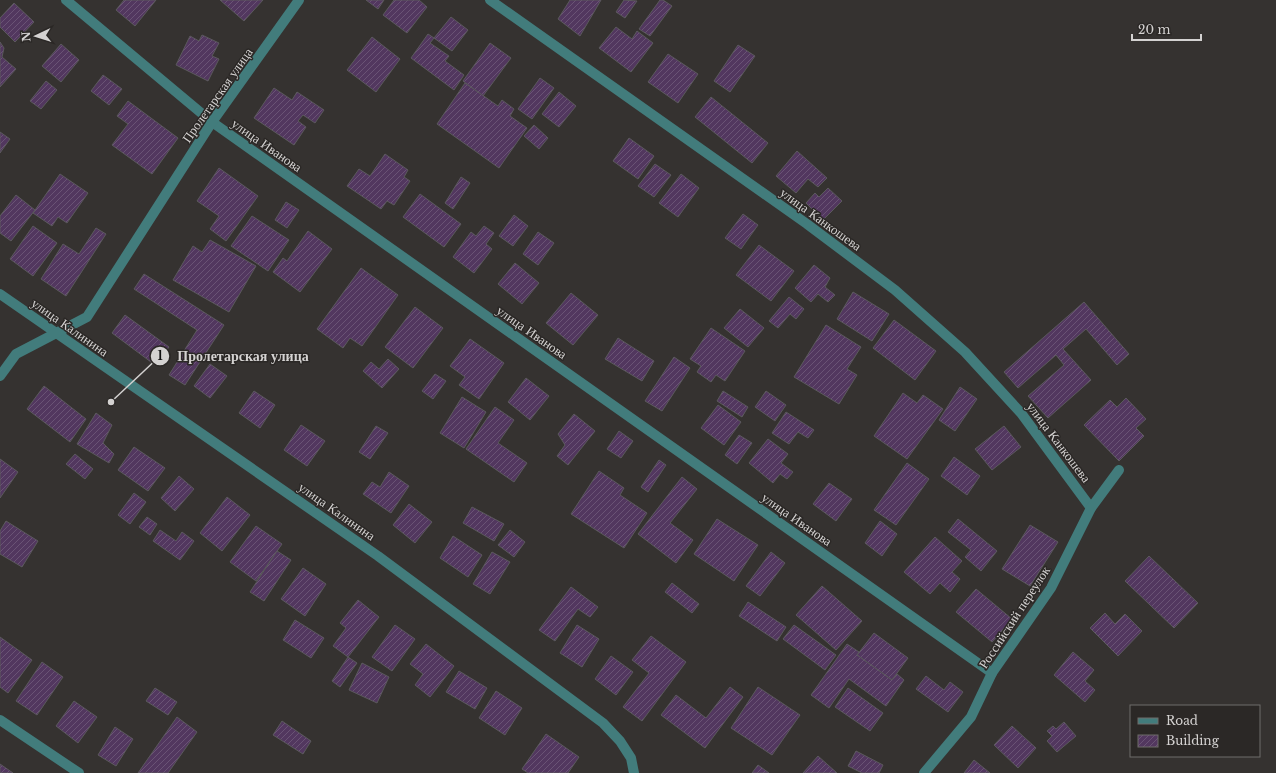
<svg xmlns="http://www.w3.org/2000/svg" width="1276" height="773" viewBox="0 0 1276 773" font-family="'Libre Baskerville',serif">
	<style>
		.building { fill: url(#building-hatch); stroke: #5b595d }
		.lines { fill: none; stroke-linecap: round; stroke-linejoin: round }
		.minor { stroke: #427c7c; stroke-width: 10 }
		.labels { text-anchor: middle; stroke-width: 3; stroke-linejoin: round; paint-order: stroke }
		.street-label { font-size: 13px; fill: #d4d2d1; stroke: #2b2826 }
		.leader { fill: none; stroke: #d4d2d1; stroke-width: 1.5 }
		.callout-dot { fill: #d4d2d1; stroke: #2b2826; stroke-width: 1.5 }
		.mark-label { font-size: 12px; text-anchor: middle; font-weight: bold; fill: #111 }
		.callout-label { font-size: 14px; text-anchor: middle; font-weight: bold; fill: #d4d2d1; stroke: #2b2826; stroke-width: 3; stroke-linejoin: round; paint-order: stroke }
	</style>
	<defs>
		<pattern id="building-hatch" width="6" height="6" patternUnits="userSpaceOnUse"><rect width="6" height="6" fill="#52375f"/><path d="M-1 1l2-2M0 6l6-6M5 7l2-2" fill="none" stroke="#6a5375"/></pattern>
	</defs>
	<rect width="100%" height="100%" fill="#353230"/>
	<g class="building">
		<polygon points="124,0 156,0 135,26 116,10"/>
		<polygon points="220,0 263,0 244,21"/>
		<polygon points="366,0 384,0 378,9"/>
		<polygon points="394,0 419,0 427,7 407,33 383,15"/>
		<polygon points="570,0 601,0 580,36 558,19"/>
		<polygon points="624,0 637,1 625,18 616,12"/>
		<polygon points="660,0 663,0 672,6 650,36 639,29"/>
		<polygon points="14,3 34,22 15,42 0,27 0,18"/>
		<polygon points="451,17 468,30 452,51 434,38"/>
		<polygon points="616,27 632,39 637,31 653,43 631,72 599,48"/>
		<polygon points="428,34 434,38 430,43 449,56 445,61 464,75 454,90 411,58"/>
		<polygon points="202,35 219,43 212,56 219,59 208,81 176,65 190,36 199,41"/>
		<polygon points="372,37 400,59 376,92 347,70"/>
		<polygon points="0,42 4,48 2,57 16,69 0,87"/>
		<polygon points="490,43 511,58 483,96 463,81"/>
		<polygon points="61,44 79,60 61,82 42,66"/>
		<polygon points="738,45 755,56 730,92 714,81"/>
		<polygon points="668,54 698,74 678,103 648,82"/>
		<polygon points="103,75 122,89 109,105 91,91"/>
		<polygon points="540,78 554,88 532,119 518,109"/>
		<polygon points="46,81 57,90 41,109 30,101"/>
		<polygon points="465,83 498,106 502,100 514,109 510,116 527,128 499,168 437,124"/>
		<polygon points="274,88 292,100 297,92 324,110 315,123 303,115 298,121 306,127 294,145 254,118"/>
		<polygon points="559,92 576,106 559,127 542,114"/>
		<polygon points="711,97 768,143 752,163 695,117"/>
		<polygon points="128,101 178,138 152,174 112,145 128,124 117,116"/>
		<polygon points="534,125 548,138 539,149 524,136"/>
		<polygon points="0,132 10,139 0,153"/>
		<polygon points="629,138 654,156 638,179 613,161"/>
		<polygon points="797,151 827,178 818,187 808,179 796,193 776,176"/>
		<polygon points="385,154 408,170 404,177 410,181 394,205 387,201 381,209 347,186 359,169 370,176"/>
		<polygon points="655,164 671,175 654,197 638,186"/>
		<polygon points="219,168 258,196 226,241 210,229 219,216 197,201"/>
		<polygon points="60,174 88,193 67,223 58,217 52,226 33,213"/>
		<polygon points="681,174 699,188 678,217 659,203"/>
		<polygon points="461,177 470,183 453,209 445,203"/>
		<polygon points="828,188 842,201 823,220 806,203 815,193 819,197"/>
		<polygon points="420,194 461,224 444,247 403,217"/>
		<polygon points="16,195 35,210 11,241 0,233 0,216"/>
		<polygon points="286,202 299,210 287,228 275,220"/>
		<polygon points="743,214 758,225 741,249 725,238"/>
		<polygon points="514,215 528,226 513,246 499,236"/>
		<polygon points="252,216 289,240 268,271 231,246"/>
		<polygon points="33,226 57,243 33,276 10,259"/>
		<polygon points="484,226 494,233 486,244 492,249 474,273 453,257 471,232 476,236"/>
		<polygon points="96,228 106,234 66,296 41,279 63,244 79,254"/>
		<polygon points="308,231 332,249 300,292 273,272 283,258 287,261"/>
		<polygon points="538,232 554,243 538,265 523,254"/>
		<polygon points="210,240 256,266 229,312 173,280 193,246 202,252"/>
		<polygon points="759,245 794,271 771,301 736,275"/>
		<polygon points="515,263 539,283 522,304 498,284"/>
		<polygon points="814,265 830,278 825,287 835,295 828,302 818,294 811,302 795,288"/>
		<polygon points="361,268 398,295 362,346 350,338 343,348 317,329"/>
		<polygon points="144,274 224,325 185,385 169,375 197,330 134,289"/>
		<polygon points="853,292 889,314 872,341 837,319"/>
		<polygon points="571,293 598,315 573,345 546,323"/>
		<polygon points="789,297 804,309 796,319 790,314 778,328 769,321"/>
		<polygon points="1084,302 1129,354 1117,365 1086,329 1063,349 1091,380 1048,418 1028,396 1064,365 1056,355 1018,388 1004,372"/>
		<polygon points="415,307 443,328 413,368 385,347"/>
		<polygon points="740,309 764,328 748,347 724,328"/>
		<polygon points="125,315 169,347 155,365 112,333"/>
		<polygon points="894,320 936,351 915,380 873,348"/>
		<polygon points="826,325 861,347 847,369 857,375 839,404 794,377"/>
		<polygon points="711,328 745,351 725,381 716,375 711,382 697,372 701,366 690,359"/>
		<polygon points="618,338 654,361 642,381 605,359"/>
		<polygon points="470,339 504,363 479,399 459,385 465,377 450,366"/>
		<polygon points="674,357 690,368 662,411 645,401"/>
		<polygon points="388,359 399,369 382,388 363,371 371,362 379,369"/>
		<polygon points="210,364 227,376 210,398 194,386"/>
		<polygon points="435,374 446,381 433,399 422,391"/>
		<polygon points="526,378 549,396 530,420 508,402"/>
		<polygon points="44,386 86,419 70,442 27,409"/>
		<polygon points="960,387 977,399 955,431 939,420"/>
		<polygon points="254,391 275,405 260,428 239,413"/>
		<polygon points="723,391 748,407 742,417 717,401"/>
		<polygon points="766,391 786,405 775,421 755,407"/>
		<polygon points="903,393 917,403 923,395 943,409 907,459 874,436"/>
		<polygon points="462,397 486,412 464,448 440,433"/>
		<polygon points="1126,398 1146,419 1136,428 1144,436 1119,461 1084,425 1110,400 1117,407"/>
		<polygon points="718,405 741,422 724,445 701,428"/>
		<polygon points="495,407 514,420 498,443 527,463 514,482 466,449"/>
		<polygon points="786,412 814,430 808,438 798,432 789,444 772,433"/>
		<polygon points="96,413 112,425 103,443 114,454 109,463 77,444"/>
		<polygon points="574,414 595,431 568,465 557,456 565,445 558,434"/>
		<polygon points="301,425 325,441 307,466 284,450"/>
		<polygon points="376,426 388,433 370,459 359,452"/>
		<polygon points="1004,426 1021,447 992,470 975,449"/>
		<polygon points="619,431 633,441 621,458 607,449"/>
		<polygon points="739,435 752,443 737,464 725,455"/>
		<polygon points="768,439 788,454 781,463 793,472 787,479 780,474 773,483 749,463"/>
		<polygon points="134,447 165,468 148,491 118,470"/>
		<polygon points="75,454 93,469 85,479 66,464"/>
		<polygon points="954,457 980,476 967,495 941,476"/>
		<polygon points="0,459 18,472 0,498"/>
		<polygon points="659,460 666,465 648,492 641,487"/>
		<polygon points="907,463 929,479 896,525 874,510"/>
		<polygon points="599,471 624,488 620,495 647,513 624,548 571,514"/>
		<polygon points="389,472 409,486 391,513 363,494 372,482 380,487"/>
		<polygon points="179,476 194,489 175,511 161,498"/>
		<polygon points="682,477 697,489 670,523 693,540 676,563 638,534"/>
		<polygon points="829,483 852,499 836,521 813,504"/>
		<polygon points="134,493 146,502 130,524 118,515"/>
		<polygon points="227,497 250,515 222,551 200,533"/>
		<polygon points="409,504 432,522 415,543 393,525"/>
		<polygon points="472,507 504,524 494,541 463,523"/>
		<polygon points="147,517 157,524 150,535 139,527"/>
		<polygon points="717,519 758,545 734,581 694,554"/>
		<polygon points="958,519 997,551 981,571 965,557 971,550 948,532"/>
		<polygon points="6,521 38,541 22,567 0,554 0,531"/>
		<polygon points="880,521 897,534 882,556 865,543"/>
		<polygon points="1030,525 1058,542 1030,586 1002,569"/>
		<polygon points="256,526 282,544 256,581 230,562"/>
		<polygon points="160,530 176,541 182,532 194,541 180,560 153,541"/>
		<polygon points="510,530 525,542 514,557 498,545"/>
		<polygon points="453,536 482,555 468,577 440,558"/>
		<polygon points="935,537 962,561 952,572 960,579 950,592 940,583 930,594 904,572"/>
		<polygon points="277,551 291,560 264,601 250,592"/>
		<polygon points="492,552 510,562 490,594 473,584"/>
		<polygon points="771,552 785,563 760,596 746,586"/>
		<polygon points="1149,556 1198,603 1174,628 1125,581"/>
		<polygon points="303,568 326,584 305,616 281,599"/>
		<polygon points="672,583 699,604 692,613 665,592"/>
		<polygon points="822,586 862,621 836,650 796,615"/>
		<polygon points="571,587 598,607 590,617 578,609 555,641 539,630"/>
		<polygon points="976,589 1012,619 992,642 956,612"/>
		<polygon points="358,600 379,617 348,657 333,646 346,628 340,623"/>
		<polygon points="748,602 786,627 777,641 739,616"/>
		<polygon points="1105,613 1115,624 1125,614 1142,631 1118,656 1090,628"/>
		<polygon points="295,620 324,638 311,658 283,640"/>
		<polygon points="395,625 415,639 392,671 372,657"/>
		<polygon points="577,625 599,639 582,667 560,653"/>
		<polygon points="794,625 836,655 825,670 783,639"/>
		<polygon points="874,633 908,658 892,680 857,655"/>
		<polygon points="651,636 686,662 642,721 623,707 649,673 632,660"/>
		<polygon points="0,637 32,660 8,693 0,687"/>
		<polygon points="426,644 454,666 430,697 415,685 423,674 410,664"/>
		<polygon points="847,644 859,652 857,655 892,680 897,674 904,680 886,706 849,679 829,708 811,695"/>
		<polygon points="1073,652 1094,670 1085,681 1095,690 1085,702 1054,675"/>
		<polygon points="611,656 633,672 616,695 595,679"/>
		<polygon points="348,657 357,663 340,687 332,681"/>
		<polygon points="42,662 63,677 37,715 16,701"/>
		<polygon points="362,663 389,677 377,703 349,690"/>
		<polygon points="459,671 487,688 475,709 446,692"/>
		<polygon points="926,676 944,690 950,682 963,692 948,712 916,689"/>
		<polygon points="730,687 743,697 705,748 661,715 676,695 706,718"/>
		<polygon points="758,687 800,715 772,755 731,728"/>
		<polygon points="155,688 177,702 168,715 146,701"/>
		<polygon points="848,688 883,713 870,731 835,707"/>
		<polygon points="496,691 522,708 505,735 479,718"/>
		<polygon points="74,701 97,717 78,743 56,726"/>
		<polygon points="177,717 197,732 168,773 138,773"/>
		<polygon points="282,721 311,741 303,754 273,735"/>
		<polygon points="1064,722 1076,736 1057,752 1047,741 1052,736 1047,731 1053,726 1056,729"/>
		<polygon points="1012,726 1036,748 1018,768 994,745"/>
		<polygon points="115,727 133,739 116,766 98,755"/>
		<polygon points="546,734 579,757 568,773 528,773 522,769"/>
		<polygon points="856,751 883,765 879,773 862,773 848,766"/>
		<polygon points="818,756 837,773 803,773"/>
		<polygon points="974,760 990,773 964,773"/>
		<polygon points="0,764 13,773 0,773"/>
		<polygon points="758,765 769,773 752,773"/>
	</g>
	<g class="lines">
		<g class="minor">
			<polyline points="66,0 212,122 992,673"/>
			<polyline points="490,0 807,224 895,290 965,352 1021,413 1091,508"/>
			<polyline points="0,294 378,556 603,723 620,741 631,758 634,773"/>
			<polyline points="0,376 16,354 87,317 212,122 299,0"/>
			<polyline points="0,720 79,773"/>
			<polyline points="924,773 971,717 992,673 1051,588 1091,508 1119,470"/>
		</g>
	</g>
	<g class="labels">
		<g class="street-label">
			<text transform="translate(217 95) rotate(-55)" y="5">Пролетарская улица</text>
			<text transform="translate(267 145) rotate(35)" y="5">улица Иванова</text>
			<text transform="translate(821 219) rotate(36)" y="5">улица Канкошева</text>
			<text transform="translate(70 327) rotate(35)" y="5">улица Калинина</text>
			<text transform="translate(532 332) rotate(35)" y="5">улица Иванова</text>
			<text transform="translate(1059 442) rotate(53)" y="5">улица Канкошева</text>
			<text transform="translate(337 511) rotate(35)" y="5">улица Калинина</text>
			<text transform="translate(797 519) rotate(35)" y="5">улица Иванова</text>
			<text transform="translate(1014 617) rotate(-57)" y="5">Российский переулок</text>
		</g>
	</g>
	<path class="leader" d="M111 402L160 356"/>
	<g class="callout-dot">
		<circle cx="111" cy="402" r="4"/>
		<circle cx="160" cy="356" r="10"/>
	</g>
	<g class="mark-label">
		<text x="160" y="360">1</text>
	</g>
	<g class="callout-label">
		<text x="243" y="361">Пролетарская улица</text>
	</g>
	<rect x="1130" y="705" width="130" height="52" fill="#2b2826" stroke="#6f6c6a"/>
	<rect x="1138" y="718" width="20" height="6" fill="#427c7c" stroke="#6f6c6a"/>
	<text x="1166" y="725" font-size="12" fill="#d4d2d1">Road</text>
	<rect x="1138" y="735" width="20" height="12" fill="url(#building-hatch)" stroke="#6f6c6a"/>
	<text x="1166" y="745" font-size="12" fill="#d4d2d1">Building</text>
	<g transform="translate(36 36) rotate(266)" stroke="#2b2826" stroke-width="3" paint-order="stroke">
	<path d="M0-3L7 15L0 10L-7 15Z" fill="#d4d2d1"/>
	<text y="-6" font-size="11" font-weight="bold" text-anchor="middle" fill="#d4d2d1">N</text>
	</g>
	<path d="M1132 34v6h69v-6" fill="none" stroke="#d4d2d1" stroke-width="2"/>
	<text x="1138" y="34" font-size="12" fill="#d4d2d1" stroke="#2b2826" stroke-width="3" paint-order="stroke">20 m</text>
</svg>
